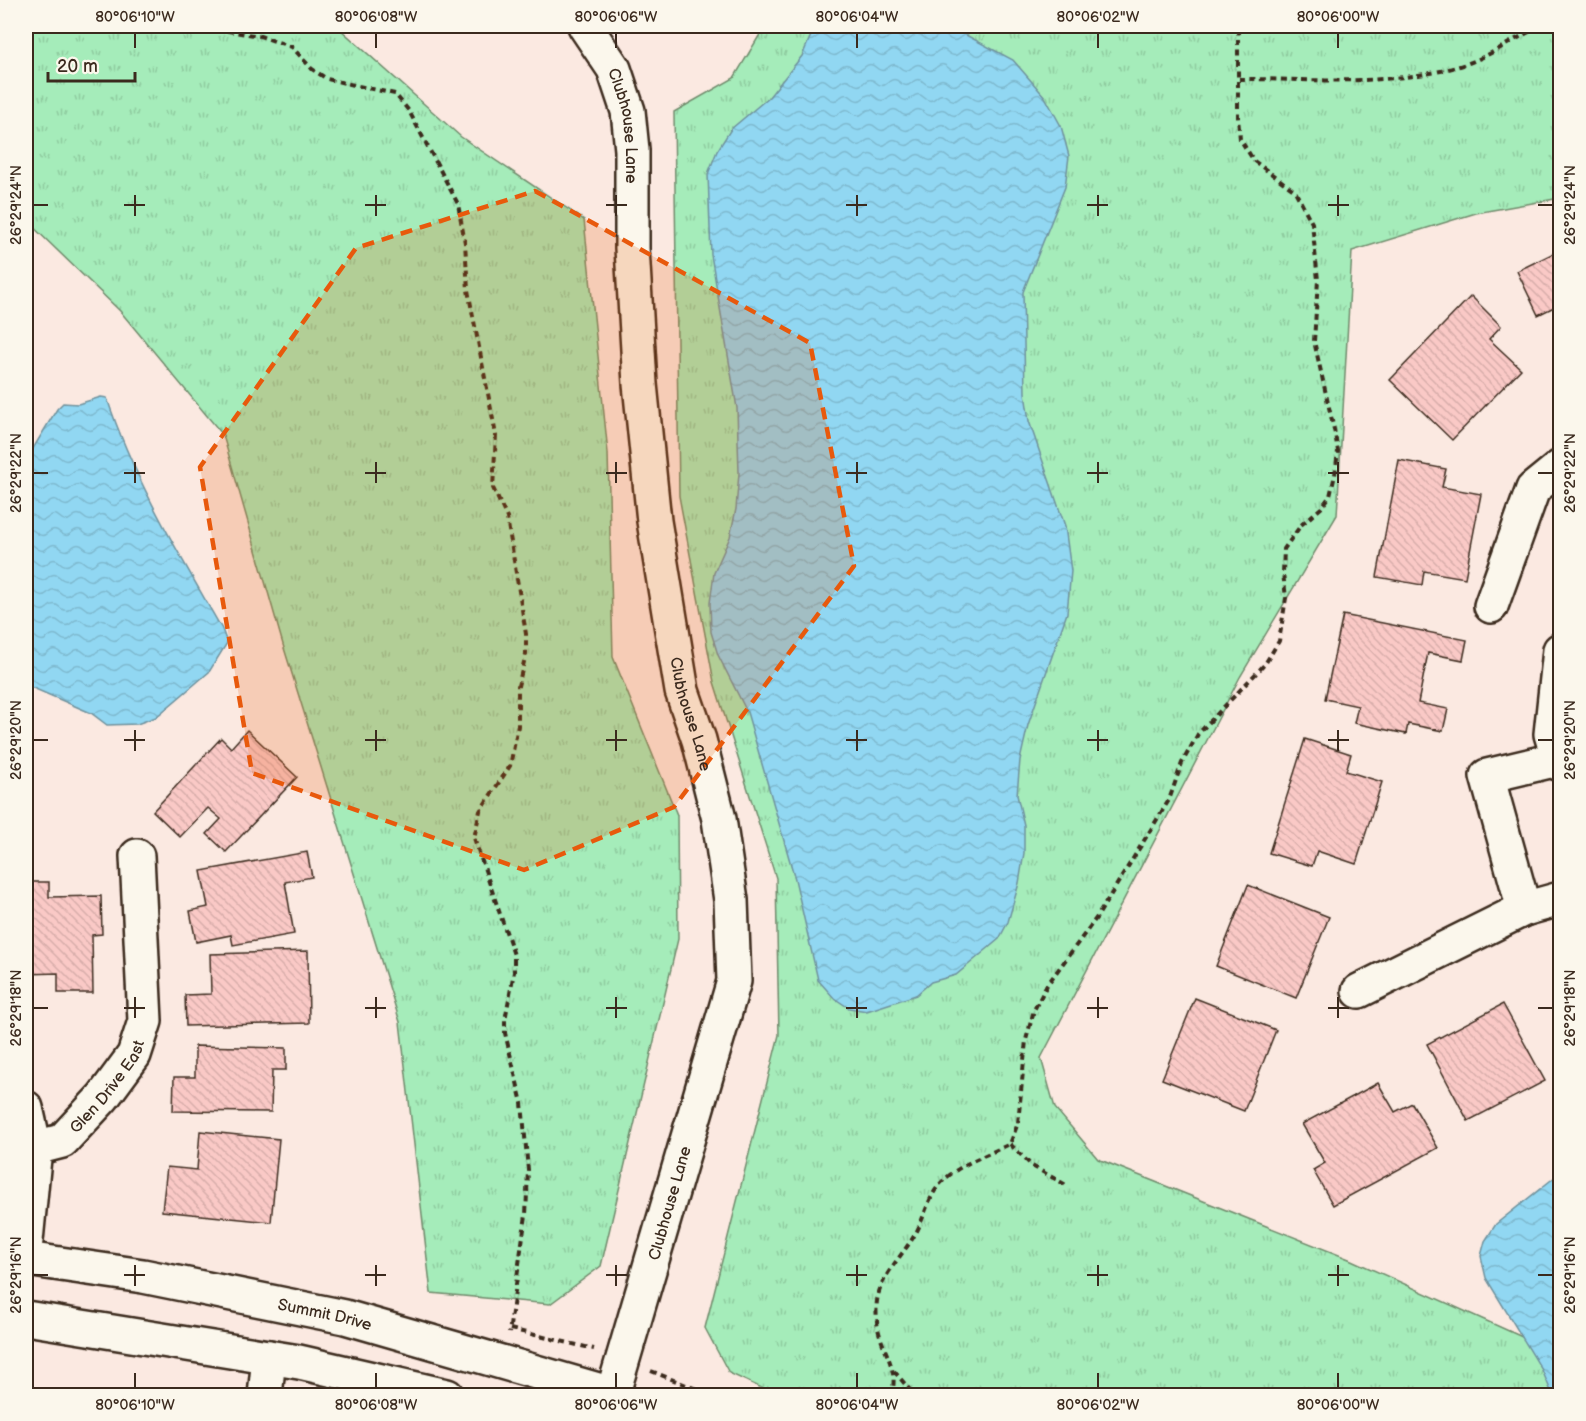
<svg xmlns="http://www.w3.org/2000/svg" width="1586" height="1421" viewBox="0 0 1586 1421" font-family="'Balsamiq Sans',sans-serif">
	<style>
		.grass { fill: url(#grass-tufts); stroke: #708b6c; stroke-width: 1.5 }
		.water { fill: url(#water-waves); stroke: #6f929d; stroke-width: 1.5 }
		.building { fill: url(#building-back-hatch); stroke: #3b2a1e; stroke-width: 1.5 }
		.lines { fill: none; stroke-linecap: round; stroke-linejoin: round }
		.minor-casing { stroke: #3b2a1e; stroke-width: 38 }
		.path { stroke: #3b2a1e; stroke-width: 4; stroke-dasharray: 6 4.5; stroke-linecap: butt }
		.minor { stroke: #fbf7ec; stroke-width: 33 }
		.marked { fill: #e8590c; fill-opacity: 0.2; stroke: #e8590c; stroke-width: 4.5; stroke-dasharray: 12 8; stroke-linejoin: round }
		.ticks { fill: none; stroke: #3b2a1e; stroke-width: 2 }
		.labels { text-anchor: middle; stroke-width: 5; stroke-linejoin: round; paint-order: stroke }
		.street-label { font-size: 16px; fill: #3b2a1e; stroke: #fbf7ec }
		.neatline { fill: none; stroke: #3b2a1e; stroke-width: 2 }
		.ticks-label { font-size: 15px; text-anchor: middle; fill: #3b2a1e }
	</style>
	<defs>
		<pattern id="grass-tufts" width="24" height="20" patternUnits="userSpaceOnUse" patternTransform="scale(1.5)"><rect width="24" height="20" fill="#a5ecba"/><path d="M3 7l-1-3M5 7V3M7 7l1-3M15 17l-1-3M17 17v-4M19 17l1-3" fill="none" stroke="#8fcb9f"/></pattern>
		<pattern id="water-waves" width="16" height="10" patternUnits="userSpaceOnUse" patternTransform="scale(1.5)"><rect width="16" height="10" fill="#91d7f2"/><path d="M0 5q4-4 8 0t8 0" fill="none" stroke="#7eb9cf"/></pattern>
		<pattern id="building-back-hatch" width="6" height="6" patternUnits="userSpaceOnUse" patternTransform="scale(1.5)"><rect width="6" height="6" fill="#fac9c6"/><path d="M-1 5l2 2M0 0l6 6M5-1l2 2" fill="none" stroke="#d7adaa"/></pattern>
	</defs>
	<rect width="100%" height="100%" fill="#fbe9e1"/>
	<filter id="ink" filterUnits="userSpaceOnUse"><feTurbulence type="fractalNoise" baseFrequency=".0167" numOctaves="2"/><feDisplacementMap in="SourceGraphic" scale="12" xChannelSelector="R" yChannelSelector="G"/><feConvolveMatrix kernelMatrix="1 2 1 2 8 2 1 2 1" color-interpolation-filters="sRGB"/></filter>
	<g filter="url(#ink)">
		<g class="grass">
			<polygon points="26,26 330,26 340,29 461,137 584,220 608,453 613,657 677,815 678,939 601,1266 550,1304 431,1293 400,1022 284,648 223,435 120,311 26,220"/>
			<polygon points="765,26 1560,26 1560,198 1476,213 1352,251 1337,515 1240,677 1041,1058 1055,1108 1098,1159 1349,1259 1560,1354 1560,1395 779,1396 729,1373 705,1328 779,1035 776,878 714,682 679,496 674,112 734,78"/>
		</g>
		<g class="water">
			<polygon points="815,26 949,26 1013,60 1045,97 1061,126 1069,156 1065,187 1023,292 1025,393 1029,421 1065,526 1071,571 1067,613 1028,725 1020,760 1017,795 1024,825 1024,853 1019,883 1008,922 999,939 974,960 956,975 931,982 916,995 867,1011 849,1008 834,998 818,980 795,879 747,712 718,655 711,632 710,603 714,573 730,537 736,509 739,473 737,408 711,255 708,174 717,151 731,129 769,97 802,56"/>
			<path d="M 101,397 L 107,398 C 134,480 179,554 222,629 L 227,643 L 209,672 L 156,717 L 137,724 L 107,725 L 91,713 L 26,685 L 26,460 L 57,409 L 63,403 L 78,404 Z"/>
			<polygon points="1560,1173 1560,1395 1553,1396 1542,1370 1486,1278 1481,1256 1485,1241 1496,1224"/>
		</g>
		<g class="building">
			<polygon points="1560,250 1560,321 1554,307 1538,315 1517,271"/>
			<polygon points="1471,296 1501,326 1489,339 1521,369 1452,440 1390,380"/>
			<polygon points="1399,460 1446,469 1442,487 1481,494 1465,578 1424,571 1422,585 1377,577"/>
			<polygon points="1343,615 1467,640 1463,660 1428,653 1418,703 1448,709 1443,731 1408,724 1406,734 1354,723 1358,706 1325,699"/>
			<polygon points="247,730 297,777 226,852 207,834 221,819 208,808 180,837 153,811 221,738 231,748"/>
			<polygon points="1305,739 1351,754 1346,771 1382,782 1356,864 1317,851 1312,866 1269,853"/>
			<polygon points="307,852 312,877 285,882 294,934 233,945 231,935 196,942 190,911 208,907 201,871"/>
			<polygon points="26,882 49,882 49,897 101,896 102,934 92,935 93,993 58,993 58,973 26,974"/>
			<polygon points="1248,885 1329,917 1296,998 1216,966"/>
			<polygon points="308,951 309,1023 186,1026 185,995 211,994 210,954"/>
			<polygon points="1195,998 1276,1030 1244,1111 1162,1079"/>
			<polygon points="1503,1004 1545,1081 1468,1121 1427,1044"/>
			<polygon points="195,1046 286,1048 286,1070 272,1070 271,1112 173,1111 174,1077 195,1077"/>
			<polygon points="1378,1083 1395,1112 1412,1103 1438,1148 1333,1205 1313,1170 1325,1163 1302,1124"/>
			<polygon points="200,1131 279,1139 271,1222 162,1211 167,1167 197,1170"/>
		</g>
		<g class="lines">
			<g class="minor-casing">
				<g id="minor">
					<path id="s1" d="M 585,26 L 614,69 L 628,111 L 632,150 L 632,248 L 640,384 L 654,521 L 682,691 L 699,740 L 719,819 L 731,900 L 734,981 L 612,1396"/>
					<polyline points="1491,606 1533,489 1560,467"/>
					<polyline points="1560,650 1551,734 1560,764"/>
					<polyline points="1558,759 1487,776 1524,909 1560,899"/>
					<polyline points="1359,991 1524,909"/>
					<polyline points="26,1108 35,1148 26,1241"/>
					<path id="s2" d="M 35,1148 L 62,1141 L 103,1097 L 134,1055 L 145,1021 L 137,856"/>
					<path id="s3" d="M 26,1259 L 143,1276 L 345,1317 L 619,1396"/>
					<polyline points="26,1318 299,1362 447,1396"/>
					<polyline points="265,1396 269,1357"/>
				</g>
			</g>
			<g class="path">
				<polyline points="196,26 260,36 292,47 312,69 327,79 395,94 409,111 458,204 465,243 468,290 496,435 493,488 507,518 526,634 526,654 518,686 518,726 510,766 480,811 474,838 514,955 514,972 505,1020 505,1033 522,1103 528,1170 526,1215 509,1333"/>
				<path d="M 1239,79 C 1313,79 1392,87 1463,65 C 1491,56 1515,38 1541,26"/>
				<polyline points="1010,1144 1032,1166 1068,1186"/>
				<polyline points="510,1329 594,1349"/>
				<polyline points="651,1371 714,1396"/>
				<polyline points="894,1371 915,1396"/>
				<path d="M 891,1396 C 901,1368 879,1348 877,1321 C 876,1309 876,1300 880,1289 C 888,1268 906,1251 917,1231 C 926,1213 929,1193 945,1179 C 964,1162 987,1155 1010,1144 L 1018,1123 L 1026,1040 L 1034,1010 L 1047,985 L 1097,917 L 1169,800 L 1182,763 L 1198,734 L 1265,664 L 1279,641 L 1286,598 L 1283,573 L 1284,549 L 1301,525 L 1321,508 L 1330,496 L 1335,475 L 1338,451 L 1335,434 L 1314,341 L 1318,280 L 1312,223 L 1295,191 L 1254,161 L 1240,139 L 1238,118 L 1238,26"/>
			</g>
			<use href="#minor" class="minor"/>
		</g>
	</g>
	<path class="marked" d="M 535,191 L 810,343 L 854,566 L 674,807 L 524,870 L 252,773 L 200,467 L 356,248 Z"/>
	<path class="ticks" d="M 135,33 L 135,48M 376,33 L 376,48M 616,33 L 616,48M 857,33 L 857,48M 1098,33 L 1098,48M 1338,33 L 1338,48M 135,195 L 135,216M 376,195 L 376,216M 616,195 L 616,216M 857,195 L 857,216M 1098,195 L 1098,216M 1338,195 L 1338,216M 33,205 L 48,205M 124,205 L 145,205M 365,205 L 386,205M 606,205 L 627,205M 846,205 L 867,205M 1087,205 L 1108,205M 1328,205 L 1349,205M 1538,205 L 1553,205M 135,462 L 135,483M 376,462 L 376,483M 616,462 L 616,483M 857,462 L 857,483M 1098,462 L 1098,483M 1338,462 L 1338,483M 33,473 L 48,473M 124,473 L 145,473M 365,473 L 386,473M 606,473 L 627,473M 846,473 L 867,473M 1087,473 L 1108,473M 1328,473 L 1349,473M 1538,473 L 1553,473M 135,730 L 135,751M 376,730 L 376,751M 616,730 L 616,751M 857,730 L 857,751M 1098,730 L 1098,751M 1338,730 L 1338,751M 33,740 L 48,740M 124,740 L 145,740M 365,740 L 386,740M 606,740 L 627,740M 846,740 L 867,740M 1087,740 L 1108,740M 1328,740 L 1349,740M 1538,740 L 1553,740M 135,997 L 135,1018M 376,997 L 376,1018M 616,997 L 616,1018M 857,997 L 857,1018M 1098,997 L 1098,1018M 1338,997 L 1338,1018M 33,1008 L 48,1008M 124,1008 L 145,1008M 365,1008 L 386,1008M 606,1008 L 627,1008M 846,1008 L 867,1008M 1087,1008 L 1108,1008M 1328,1008 L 1349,1008M 1538,1008 L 1553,1008M 135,1265 L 135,1286M 376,1265 L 376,1286M 616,1265 L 616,1286M 857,1265 L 857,1286M 1098,1265 L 1098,1286M 1338,1265 L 1338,1286M 33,1275 L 48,1275M 124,1275 L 145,1275M 365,1275 L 386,1275M 606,1275 L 627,1275M 846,1275 L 867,1275M 1087,1275 L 1108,1275M 1328,1275 L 1349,1275M 1538,1275 L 1553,1275M 135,1373 L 135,1388M 376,1373 L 376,1388M 616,1373 L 616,1388M 857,1373 L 857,1388M 1098,1373 L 1098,1388M 1338,1373 L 1338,1388"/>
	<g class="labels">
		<g class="street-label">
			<text dy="6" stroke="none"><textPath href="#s1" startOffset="110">Clubhouse Lane</textPath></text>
			<text dy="6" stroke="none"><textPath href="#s1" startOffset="704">Clubhouse Lane</textPath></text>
			<text dy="6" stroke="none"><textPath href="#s2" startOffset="99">Glen Drive East</textPath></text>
			<text transform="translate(669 1203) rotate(-74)" y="6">Clubhouse Lane</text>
			<text dy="6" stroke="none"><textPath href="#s3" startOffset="304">Summit Drive</textPath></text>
		</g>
	</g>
	<rect width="1586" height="1421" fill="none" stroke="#fbf7ec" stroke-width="66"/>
	<path d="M48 72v9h87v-9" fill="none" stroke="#3b2a1e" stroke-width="3"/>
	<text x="57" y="72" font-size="18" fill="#3b2a1e" stroke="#fbf7ec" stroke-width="4.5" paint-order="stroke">20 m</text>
	<rect x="33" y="33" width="1520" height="1355" class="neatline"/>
	<g class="ticks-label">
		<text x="135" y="22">80°06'10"W</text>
		<text x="376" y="22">80°06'08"W</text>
		<text x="616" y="22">80°06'06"W</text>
		<text x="857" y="22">80°06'04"W</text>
		<text x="1098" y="22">80°06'02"W</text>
		<text x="1338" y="22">80°06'00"W</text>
		<text transform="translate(16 205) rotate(-90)" y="5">26°29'24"N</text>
		<text transform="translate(1570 205) rotate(-90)" y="5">26°29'24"N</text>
		<text transform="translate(16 473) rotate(-90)" y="5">26°29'22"N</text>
		<text transform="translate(1570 473) rotate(-90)" y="5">26°29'22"N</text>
		<text transform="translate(16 740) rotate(-90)" y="5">26°29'20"N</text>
		<text transform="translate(1570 740) rotate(-90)" y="5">26°29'20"N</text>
		<text transform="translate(16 1008) rotate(-90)" y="5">26°29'18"N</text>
		<text transform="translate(1570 1008) rotate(-90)" y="5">26°29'18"N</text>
		<text transform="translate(16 1275) rotate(-90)" y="5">26°29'16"N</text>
		<text transform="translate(1570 1275) rotate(-90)" y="5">26°29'16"N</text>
		<text x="135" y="1410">80°06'10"W</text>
		<text x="376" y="1410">80°06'08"W</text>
		<text x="616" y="1410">80°06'06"W</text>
		<text x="857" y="1410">80°06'04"W</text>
		<text x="1098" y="1410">80°06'02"W</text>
		<text x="1338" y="1410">80°06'00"W</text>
	</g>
</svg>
